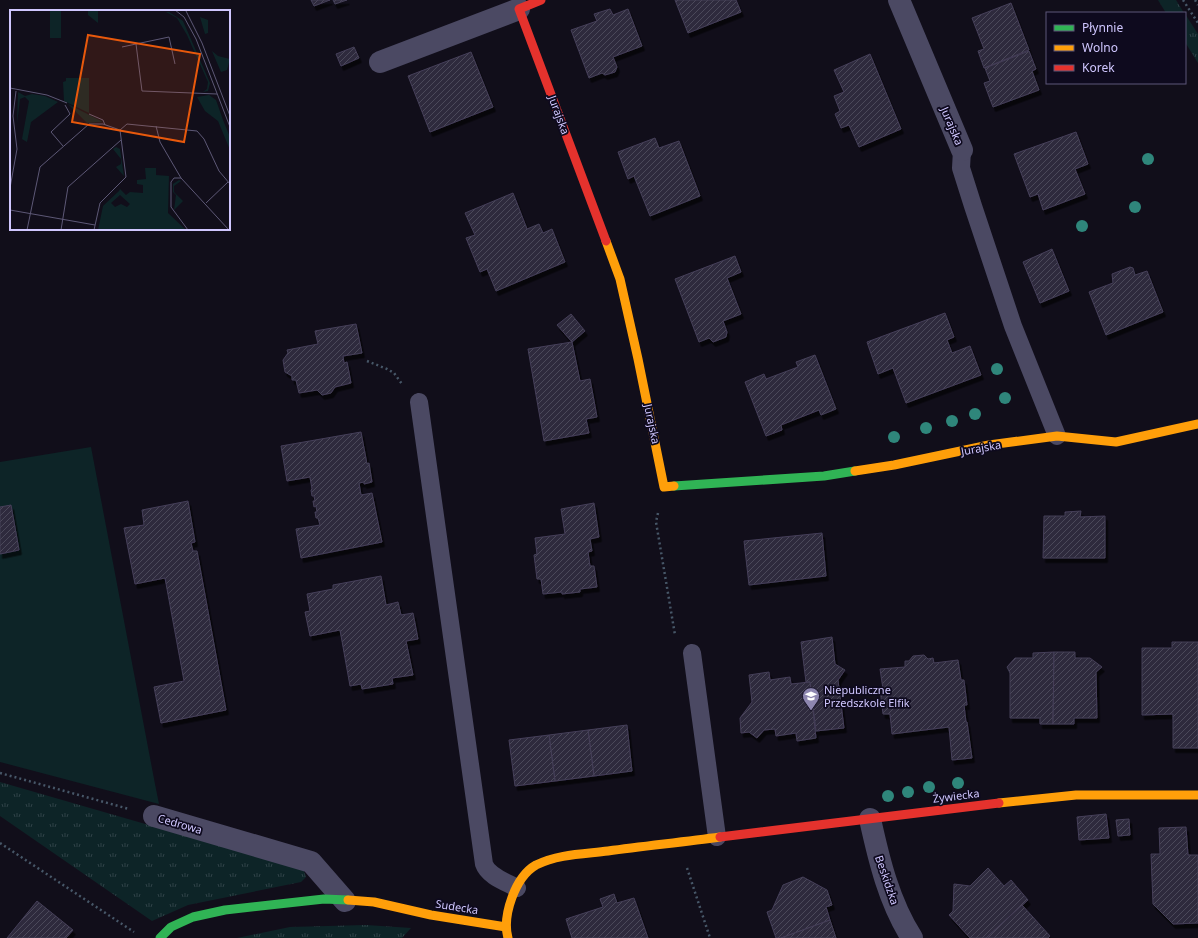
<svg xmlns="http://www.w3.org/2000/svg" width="1198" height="938" viewBox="0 0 1198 938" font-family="'Noto Sans',sans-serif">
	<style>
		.grass { fill: url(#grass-tufts) }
		.garden { fill: #0d2427 }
		.building { fill: url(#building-hatch); stroke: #453f59; filter: url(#shadow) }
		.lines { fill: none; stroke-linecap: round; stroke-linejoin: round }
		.path { stroke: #475768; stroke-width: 2.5; stroke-dasharray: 2 3; stroke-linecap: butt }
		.lane { stroke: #4b4963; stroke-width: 18 }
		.street { stroke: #4b4963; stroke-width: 22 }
		.fast { stroke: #30b455; stroke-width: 9 }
		.slow { stroke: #ff9f0a; stroke-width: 9 }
		.jam { stroke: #e5322d; stroke-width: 9 }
		.tree { fill: #2f867b }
		.labels { text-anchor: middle; stroke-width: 3.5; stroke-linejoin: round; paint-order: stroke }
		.street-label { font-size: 11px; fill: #d0c7ff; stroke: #0e0a1e }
		.poi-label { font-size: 11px; fill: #d0c7ff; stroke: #0e0a1e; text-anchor: start }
		.inset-road { fill: none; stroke: #5d5876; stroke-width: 1 }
		.view { fill: #e8590c; fill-opacity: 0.15; stroke: #e8590c; stroke-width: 2 }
		.inset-edge { fill: none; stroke: #d0c7ff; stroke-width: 2 }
	</style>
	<defs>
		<pattern id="grass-tufts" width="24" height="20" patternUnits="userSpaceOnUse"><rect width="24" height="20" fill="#0d2427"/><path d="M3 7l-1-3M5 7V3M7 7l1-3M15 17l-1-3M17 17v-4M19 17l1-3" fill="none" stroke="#2f4247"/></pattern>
		<pattern id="building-hatch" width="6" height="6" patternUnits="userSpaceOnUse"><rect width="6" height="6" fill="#2f2b3d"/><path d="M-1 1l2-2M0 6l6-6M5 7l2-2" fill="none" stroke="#4c485a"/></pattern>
		<filter id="shadow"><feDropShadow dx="2.5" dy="4.5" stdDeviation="0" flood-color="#0009"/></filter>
	</defs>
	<rect width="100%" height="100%" fill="#110e1a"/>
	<g class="grass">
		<polygon points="1158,0 1176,0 1184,13 1166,13"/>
		<polygon points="1185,14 1198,34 1198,63 1185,42"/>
		<polygon points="0,782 298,868 304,871 306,877 301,882 188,905 152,921 0,816"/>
		<polygon points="366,925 411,928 402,938 237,938 290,927"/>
	</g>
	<polygon class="garden" points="91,447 155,784 159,804 0,762 0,462"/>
	<g class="building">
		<polygon points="311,0 330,0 314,6"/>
		<polygon points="333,0 347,0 335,4"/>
		<polygon points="675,0 736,0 741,12 688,33"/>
		<polygon points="1011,3 1029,50 984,68 978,51 984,49 972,18"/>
		<polygon points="610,9 613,15 628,9 642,46 613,57 617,67 615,72 605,75 602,73 589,78 571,30 597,21 594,14"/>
		<polygon points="354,47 359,58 341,66 336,54"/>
		<polygon points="1029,51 1036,69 1032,71 1039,90 993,107 984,83 990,81 985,68"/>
		<polygon points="471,52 493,107 430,132 408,76"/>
		<polygon points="870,54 901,129 859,147 849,125 841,128 835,114 840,111 834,96 844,92 834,70"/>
		<polygon points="1076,132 1088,164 1075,169 1085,194 1043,210 1038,194 1030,197 1014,154"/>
		<polygon points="655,138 659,148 679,141 700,196 650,216 634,176 628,179 618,152"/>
		<polygon points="513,193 527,229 539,224 543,233 552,229 565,262 496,291 487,269 480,272 466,238 475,235 465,213"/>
		<polygon points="1052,249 1069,291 1040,303 1023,262"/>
		<polygon points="735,256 741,272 727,278 741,314 723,321 727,332 726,337 713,342 709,338 699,342 675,279"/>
		<polygon points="1130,267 1133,268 1135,275 1147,271 1163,312 1106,335 1089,292 1113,283 1112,274"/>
		<polygon points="945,313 954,337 947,340 952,353 970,346 981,375 906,403 893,368 878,374 867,342"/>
		<polygon points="571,314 585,331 572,342 557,325"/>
		<polygon points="356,324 362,353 343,356 344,363 347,362 351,383 335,387 331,393 322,395 317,390 299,393 296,380 292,380 292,376 285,372 283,360 288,353 287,350 318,344 315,331"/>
		<polygon points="572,342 580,381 590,379 597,417 586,419 589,433 544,441 528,349"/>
		<polygon points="815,355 836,409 821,415 819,410 781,425 782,430 766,436 745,382 764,374 766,379 798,367 796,362"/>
		<polygon points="361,432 367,464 369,463 372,482 364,484 364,482 359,483 361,495 372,493 382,542 301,558 296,529 320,525 318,518 316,518 315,512 317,512 316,506 314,507 313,501 315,501 314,496 312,496 311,490 312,489 310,477 287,481 281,446"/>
		<polygon points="188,501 195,542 191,543 193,551 197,551 226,710 161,723 154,687 184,681 165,578 135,584 124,528 144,525 142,510"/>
		<polygon points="594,503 599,537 590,539 592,551 588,552 590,566 594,566 597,587 580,589 580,592 562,594 562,592 543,594 541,579 537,579 534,555 537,554 535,538 565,534 561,509"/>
		<polygon points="11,505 19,550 0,554 0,507"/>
		<polygon points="1081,511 1080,517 1105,516 1105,558 1043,558 1044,516 1065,516 1065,512"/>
		<polygon points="822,533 826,576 749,585 744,541"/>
		<polygon points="381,576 386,605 398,602 401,615 413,613 418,639 406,641 413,675 392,678 393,684 362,689 361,684 350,686 340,630 310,636 305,612 310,611 307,594 333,589 333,585"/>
		<polygon points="832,637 835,664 845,670 838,680 844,728 816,731 810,682 806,682 801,642"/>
		<polygon points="1172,642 1198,642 1198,748 1173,748 1173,714 1142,715 1142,648 1172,648"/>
		<polygon points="1054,652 1053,724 1040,724 1040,718 1010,718 1010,673 1007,667 1015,658 1033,658 1033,653"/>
		<polygon points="1054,652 1075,652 1075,658 1090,658 1102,667 1096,672 1097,718 1074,718 1074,724 1053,724"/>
		<polygon points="924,655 928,659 933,658 934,663 958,660 961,680 964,680 967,705 964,705 966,722 967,722 972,758 952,760 949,727 892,734 890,714 883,714 880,689 883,689 880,669 905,667 905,661 909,661 913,656"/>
		<polygon points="769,672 770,680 790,677 791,684 810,682 816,738 797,741 796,733 776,736 775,729 764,730 757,738 749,732 741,733 740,718 752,702 749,675"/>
		<polygon points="627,725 632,771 594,776 588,730"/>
		<polygon points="588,730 594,776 555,781 549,735"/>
		<polygon points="549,735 555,781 515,786 509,740"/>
		<polygon points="1106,814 1109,838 1079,840 1077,817"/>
		<polygon points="1129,819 1130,835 1118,836 1116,820"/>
		<polygon points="1186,827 1188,855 1198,855 1198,923 1173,924 1153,904 1151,854 1160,854 1159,828"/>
		<polygon points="988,868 1004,886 1011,880 1028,900 986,938 970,938 949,915 953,911 954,884 970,886"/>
		<polygon points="803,877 827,890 832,905 826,907 830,920 781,938 776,938 767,912 772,910 783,885"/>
		<polygon points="614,894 617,903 634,898 648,938 572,938 566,919 603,907 600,899"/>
		<polygon points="37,901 73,930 66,938 7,938"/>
		<polygon points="1022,905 1050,936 1048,938 986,938"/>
		<polygon points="830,920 836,938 781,938"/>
	</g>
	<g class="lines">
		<g class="path">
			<polyline points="1183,0 1198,23"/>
			<polyline points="1195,0 1198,5"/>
			<polyline points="367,361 387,369 394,373 402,384"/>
			<polyline points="658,513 656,522 675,635"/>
			<polyline points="0,773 129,809"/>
			<polyline points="0,843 134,932"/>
			<polyline points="687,868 710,938"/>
		</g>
		<g class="lane">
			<polyline points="962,150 961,168 973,206 1013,326 1057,436"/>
			<path d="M 419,402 L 484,864 C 488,876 506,882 517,888"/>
			<polyline points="692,653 717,837"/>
		</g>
		<g class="street">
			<polyline points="899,0 962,150"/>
			<polyline points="380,62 519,9"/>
			<polyline points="154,816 311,862 345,901"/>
			<path d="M 870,819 C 879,860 889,902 912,938"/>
		</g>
		<g class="fast">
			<polyline points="674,486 824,476 855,471"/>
			<polyline points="160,938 171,927 193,917 225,910 324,899 348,900"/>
		</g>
		<g class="slow">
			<polyline points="606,241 620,279 638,359 664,487 674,486"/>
			<polyline points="855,471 894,465 989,445 1057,436 1116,442 1198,424"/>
			<polyline points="999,803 1076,795 1198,795"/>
			<polyline points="348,900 374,902 431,915 506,927"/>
			<path d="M 508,938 C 502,916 515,877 536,865 C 558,854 584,854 608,851 C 645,846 683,842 720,837"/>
		</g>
		<g class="jam">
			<polyline points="541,0 519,9 606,241"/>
			<polyline points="720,837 999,803"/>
		</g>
	</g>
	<g class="tree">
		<circle cx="1148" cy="159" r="6"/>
		<circle cx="1135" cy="207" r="6"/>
		<circle cx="1082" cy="226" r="6"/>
		<circle cx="997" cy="369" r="6"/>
		<circle cx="1005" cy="398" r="6"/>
		<circle cx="975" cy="414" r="6"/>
		<circle cx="952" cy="421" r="6"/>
		<circle cx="926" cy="428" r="6"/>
		<circle cx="894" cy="437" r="6"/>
		<circle cx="958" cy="783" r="6"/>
		<circle cx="929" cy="787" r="6"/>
		<circle cx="908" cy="792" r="6"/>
		<circle cx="888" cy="796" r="6"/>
	</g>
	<defs>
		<g id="school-pin" transform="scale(0.9)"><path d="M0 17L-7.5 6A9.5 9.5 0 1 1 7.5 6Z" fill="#8d86af" stroke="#0e0a1e"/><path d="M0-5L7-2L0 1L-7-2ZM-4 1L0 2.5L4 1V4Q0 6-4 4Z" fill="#fff"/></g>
	</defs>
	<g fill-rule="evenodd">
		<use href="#school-pin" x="811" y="696"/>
	</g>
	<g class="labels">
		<g class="street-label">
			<text transform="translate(559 115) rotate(70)" y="4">Jurajska</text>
			<text transform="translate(952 126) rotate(67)" y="4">Jurajska</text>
			<text transform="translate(652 424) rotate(78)" y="4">Jurajska</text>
			<text transform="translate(981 448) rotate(-10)" y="4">Jurajska</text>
			<text transform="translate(956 796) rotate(-7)" y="4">Żywiecka</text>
			<text transform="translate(180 824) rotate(16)" y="4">Cedrowa</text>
			<text transform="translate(887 880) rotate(71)" y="4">Beskidzka</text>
			<text transform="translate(457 907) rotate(9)" y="4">Sudecka</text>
		</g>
		<g class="poi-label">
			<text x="824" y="694">Niepubliczne<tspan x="824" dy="13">Przedszkole Elfik</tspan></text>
		</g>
	</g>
	<g transform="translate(10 10)">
		<rect width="220" height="220" fill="#110e1a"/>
		<path d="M 40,0 L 51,0 L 51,28 L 40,28 ZM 156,2 L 159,2 L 173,11 L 200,73 L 198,81 L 193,82 L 197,79 L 198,72 L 177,25 L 167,8 ZM 190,7 L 198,10 L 198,23 L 195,24 ZM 202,41 L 208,46 L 220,49 L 217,60 L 211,62 ZM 8,82 L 15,86 L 22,84 L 35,86 L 48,92 L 21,112 L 17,132 L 12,129 L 19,91 L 15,87 L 10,89 L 7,114 ZM 199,85 L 206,90 L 213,110 L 220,127 L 220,140 L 208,111 L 195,101 L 187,87 ZM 58,94 L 91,111 L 92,112 L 77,113 ZM 106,137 L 110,139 L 114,166 L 106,157 L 111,154 L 111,149 L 103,139 ZM 135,158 L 146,158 L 146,165 L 159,166 L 158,203 L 176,220 L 88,220 L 93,196 L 109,181 L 110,179 L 116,185 L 120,182 L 133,183 L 133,175 L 127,174 L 127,170 L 136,169 ZM 110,185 L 120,194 L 117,197 L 111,194 L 105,197 L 101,193 ZM 169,170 L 171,171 L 164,176 L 164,182 L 173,191 L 164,200 L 166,185 L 163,182 L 163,174 Z" fill="#0d2427" fill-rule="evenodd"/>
		<path d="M 78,0 L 88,0 L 88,13 L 78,5 Z" fill="#0d2427"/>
		<path d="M 56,68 L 79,68 L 79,103 L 54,91 L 53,72 L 56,71 Z" fill="#0d2427"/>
		<path class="inset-road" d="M 165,0 L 174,7 L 186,29 L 220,117M 176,1 L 192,33 L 220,106M 112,37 L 126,34M 165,54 L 159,27 L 126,34 L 132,81 L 207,84M 0,78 L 37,85 L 57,93M 79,104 L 93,110 L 95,115M 146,116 L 150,132 L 171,168 L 219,220M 110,120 L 117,114 L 187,121 L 194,129 L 209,161 L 220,174M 53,136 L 41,122 L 60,104 L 55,95M 171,168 L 164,168 L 161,172 L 161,197 L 178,220M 0,178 L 7,139 L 3,106 L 6,81M 196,193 L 218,172M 0,200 L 85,215M 17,220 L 30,157 L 79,114 L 93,114 L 110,120M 51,220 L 58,177 L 111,130M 84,220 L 90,193 L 116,167 L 110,120"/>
		<path class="view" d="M 78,25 L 190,44 L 174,132 L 62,112 Z"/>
		<rect width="220" height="220" class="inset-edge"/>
	</g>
	<rect x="1046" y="12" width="140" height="72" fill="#0e0a1e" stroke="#5c5678"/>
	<rect x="1054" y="25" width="20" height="6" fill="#30b455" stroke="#5c5678"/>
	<text x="1082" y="32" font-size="12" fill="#d0c7ff">Płynnie</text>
	<rect x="1054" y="45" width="20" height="6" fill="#ff9f0a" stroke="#5c5678"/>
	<text x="1082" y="52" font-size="12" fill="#d0c7ff">Wolno</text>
	<rect x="1054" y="65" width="20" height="6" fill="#e5322d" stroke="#5c5678"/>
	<text x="1082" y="72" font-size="12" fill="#d0c7ff">Korek</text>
</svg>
